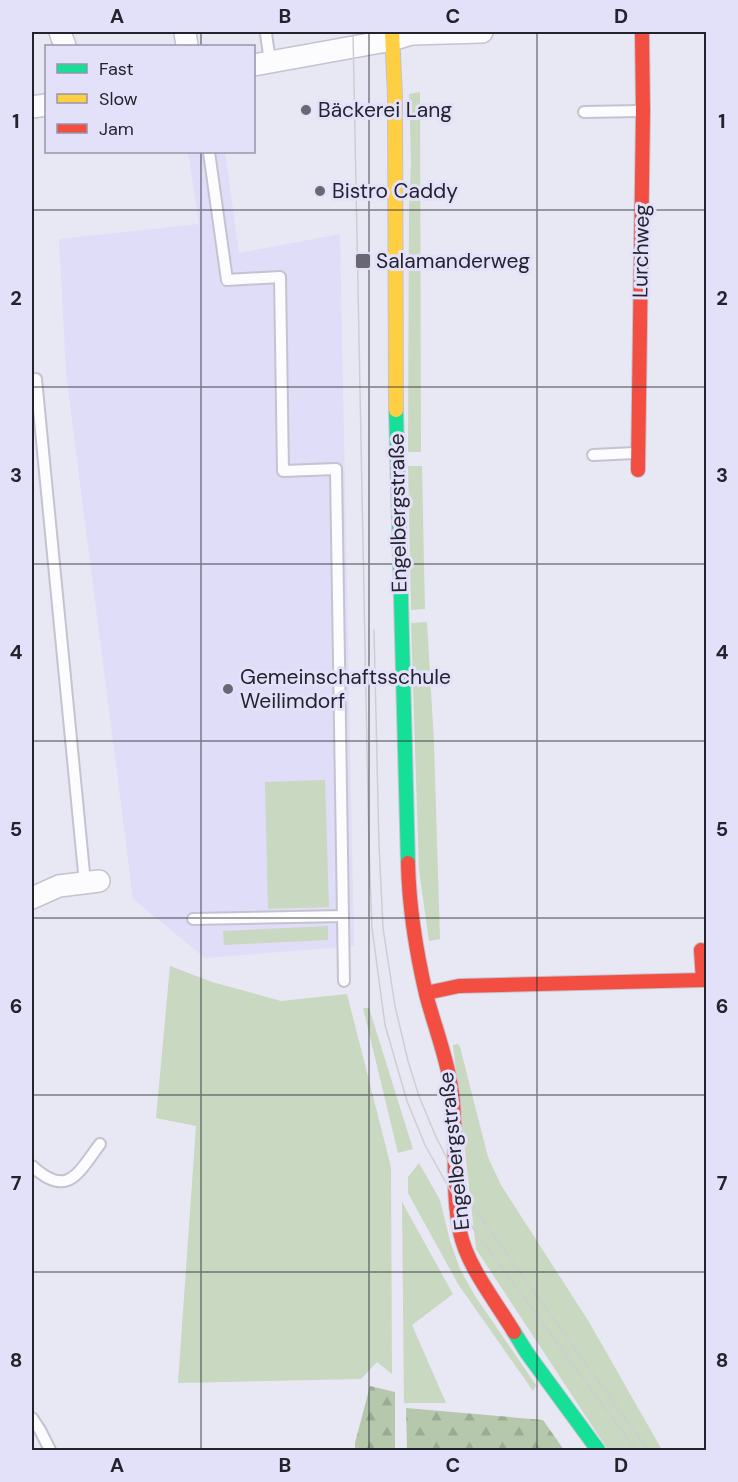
<svg xmlns="http://www.w3.org/2000/svg" width="738" height="1482" viewBox="0 0 738 1482" font-family="'DM Sans',sans-serif">
	<style>
		.built { fill: #e0ddf8 }
		.green { fill: #c8d8c1 }
		.forest { fill: url(#forest-firs) }
		.lines { fill: none; stroke-linecap: round; stroke-linejoin: round }
		.lane-casing { stroke: #c4c3cf; stroke-width: 14 }
		.street-casing { stroke: #c4c3cf; stroke-width: 24 }
		.fast-casing { stroke: #c4c3cf; stroke-width: 16 }
		.slow-casing { stroke: #c4c3cf; stroke-width: 16 }
		.jam-casing { stroke: #c4c3cf; stroke-width: 16 }
		.lane { stroke: #fcfbfd; stroke-width: 10 }
		.street { stroke: #fcfbfd; stroke-width: 21 }
		.fast { stroke: #16e098; stroke-width: 14 }
		.slow { stroke: #ffcf43; stroke-width: 14 }
		.jam { stroke: #f24e42; stroke-width: 14 }
		.tram { stroke: #ceced1; stroke-width: 1.5 }
		.grid { fill: none; stroke: #23222d; stroke-width: 1.5; stroke-opacity: 0.55 }
		.poi-dot { fill: #686773; stroke: #e3e1fa; stroke-width: 2 }
		.labels { text-anchor: middle; stroke-width: 6; stroke-linejoin: round; paint-order: stroke }
		.poi-label { font-size: 21px; fill: #23222d; stroke: #e3e1fa; text-anchor: start }
		.street-label { font-size: 21px; fill: #23222d; stroke: #e3e1fa }
		.neatline { fill: none; stroke: #23222d; stroke-width: 2 }
		.grid-label { font-size: 20px; text-anchor: middle; font-weight: bold; fill: #23222d }
	</style>
	<defs>
		<pattern id="forest-firs" width="22" height="20" patternUnits="userSpaceOnUse" patternTransform="scale(1.5)"><rect width="22" height="20" fill="#b5c8ac"/><path d="M5 1l3.5 6h-7zM16 11l3.5 6h-7z" fill="#9bac94"/></pattern>
	</defs>
	<rect width="100%" height="100%" fill="#e8e7f4"/>
	<polygon class="built" points="188,152 225,152 239,253 340,234 354,946 205,958 133,899 66,373 59,239 199,224"/>
	<g class="green">
		<polygon points="420,92 421,452 408,452 409,210 411,162 409,94"/>
		<polygon points="408,466 422,466 425,609 411,610"/>
		<polygon points="427,622 434,743 440,939 429,941 419,870 411,623"/>
		<polygon points="325,780 329,907 268,909 265,782"/>
		<polygon points="328,926 328,940 224,945 223,931"/>
		<polygon points="170,966 212,982 281,1001 347,994 391,1167 392,1374 377,1362 361,1379 178,1383 196,1126 156,1118"/>
		<polygon points="363,1008 369,1008 413,1149 398,1153"/>
		<polygon points="458,1044 460,1047 488,1157 501,1185 589,1322 662,1450 608,1450 476,1249 453,1045"/>
		<polygon points="419,1163 440,1200 450,1241 460,1269 475,1296 536,1385 533,1391 458,1284 408,1193 408,1177"/>
		<polygon points="402,1202 453,1294 412,1325 446,1403 404,1403"/>
	</g>
	<g class="forest">
		<polygon points="370,1386 395,1392 395,1450 355,1450 355,1443"/>
		<polygon points="406,1408 543,1420 564,1450 407,1450"/>
	</g>
	<g class="lines">
		<g class="lane-casing">
			<g id="lane">
				<polyline points="267,32 266,34 270,61"/>
				<polyline points="584,112 640,111"/>
				<polyline points="209,152 227,280 280,277 283,471 336,469 344,981"/>
				<polyline points="36,379 85,883"/>
				<polyline points="593,455 635,453"/>
				<polyline points="193,919 343,916"/>
				<path d="M 32,1166 C 68,1199 78,1173 100,1144"/>
				<polyline points="32,1418 40,1430 50,1450"/>
			</g>
		</g>
		<g class="street-casing">
			<g id="street">
				<polyline points="60,32 65,46"/>
				<polyline points="185,32 187,46"/>
				<polyline points="254,65 392,40 411,34 482,32"/>
				<polyline points="32,107 46,105"/>
				<polyline points="32,898 59,886 99,881"/>
			</g>
		</g>
		<g class="fast-casing">
			<g id="fast">
				<polyline points="396,410 408,863"/>
				<polyline points="514,1332 527,1353 598,1450"/>
			</g>
		</g>
		<g class="slow-casing">
			<polyline id="slow" points="392,32 395,97 396,410"/>
		</g>
		<g class="jam-casing">
			<g id="jam">
				<polyline points="638,470 643,111 642,32"/>
				<path d="M 408,863 C 409,907 416,951 426,994 C 434,1025 446,1055 451,1086 C 459,1134 450,1184 460,1232 C 467,1266 496,1302 514,1332"/>
				<polyline points="426,993 459,986 703,980 701,950"/>
			</g>
		</g>
		<use href="#lane" class="lane"/>
		<use href="#street" class="street"/>
		<use href="#fast" class="fast"/>
		<use href="#slow" class="slow"/>
		<use href="#jam" class="jam"/>
		<g class="tram">
			<polyline points="353,32 369,850 372,928 385,1025 407,1101 425,1145 449,1188 475,1231 636,1450"/>
			<polyline points="374,630 379,844 383,928 395,1006 408,1061 419,1096 436,1137 455,1174 486,1225 648,1450"/>
		</g>
	</g>
	<path class="grid" d="M 201,32 L 201,46M 369,32 L 369,1450M 537,32 L 537,1450M 201,152 L 201,1450M 32,210 L 706,210M 32,387 L 706,387M 32,564 L 706,564M 32,741 L 706,741M 32,918 L 706,918M 32,1095 L 706,1095M 32,1272 L 706,1272"/>
	<g class="poi-dot">
		<circle cx="306" cy="110" r="6"/>
		<circle cx="320" cy="191" r="6"/>
		<rect x="355" y="253" width="16" height="16" rx="3"/>
		<circle cx="228" cy="689" r="6"/>
	</g>
	<g class="labels">
		<g class="poi-label">
			<text x="318" y="117">Bäckerei Lang</text>
			<text x="332" y="198">Bistro Caddy</text>
			<text x="376" y="268">Salamanderweg</text>
			<text x="240" y="684">Gemeinschaftsschule<tspan x="240" dy="24">Weilimdorf</tspan></text>
		</g>
		<g class="street-label">
			<text transform="translate(641 251) rotate(-89)" y="7">Lurchweg</text>
			<text transform="translate(398 513) rotate(-91)" y="7">Engelbergstraße</text>
			<text transform="translate(454 1151) rotate(-96)" y="7">Engelbergstraße</text>
		</g>
	</g>
	<rect width="738" height="1482" fill="none" stroke="#e3e1fa" stroke-width="66"/>
	<rect x="45" y="45" width="210" height="108" fill="#e3e1fa" stroke="#9695a8" stroke-width="1.5"/>
	<rect x="57" y="64" width="30" height="9" fill="#16e098" stroke="#9695a8" stroke-width="1.5"/>
	<text x="99" y="75" font-size="18" fill="#23222d">Fast</text>
	<rect x="57" y="94" width="30" height="9" fill="#ffcf43" stroke="#9695a8" stroke-width="1.5"/>
	<text x="99" y="105" font-size="18" fill="#23222d">Slow</text>
	<rect x="57" y="124" width="30" height="9" fill="#f24e42" stroke="#9695a8" stroke-width="1.5"/>
	<text x="99" y="135" font-size="18" fill="#23222d">Jam</text>
	<rect x="33" y="33" width="672" height="1416" class="neatline"/>
	<g class="grid-label">
		<text x="117" y="23">A</text>
		<text x="285" y="23">B</text>
		<text x="453" y="23">C</text>
		<text x="621" y="23">D</text>
		<text x="16" y="128">1</text>
		<text x="722" y="128">1</text>
		<text x="16" y="305">2</text>
		<text x="722" y="305">2</text>
		<text x="16" y="482">3</text>
		<text x="722" y="482">3</text>
		<text x="16" y="659">4</text>
		<text x="722" y="659">4</text>
		<text x="16" y="836">5</text>
		<text x="722" y="836">5</text>
		<text x="16" y="1013">6</text>
		<text x="722" y="1013">6</text>
		<text x="16" y="1190">7</text>
		<text x="722" y="1190">7</text>
		<text x="16" y="1367">8</text>
		<text x="722" y="1367">8</text>
		<text x="117" y="1472">A</text>
		<text x="285" y="1472">B</text>
		<text x="453" y="1472">C</text>
		<text x="621" y="1472">D</text>
	</g>
</svg>
